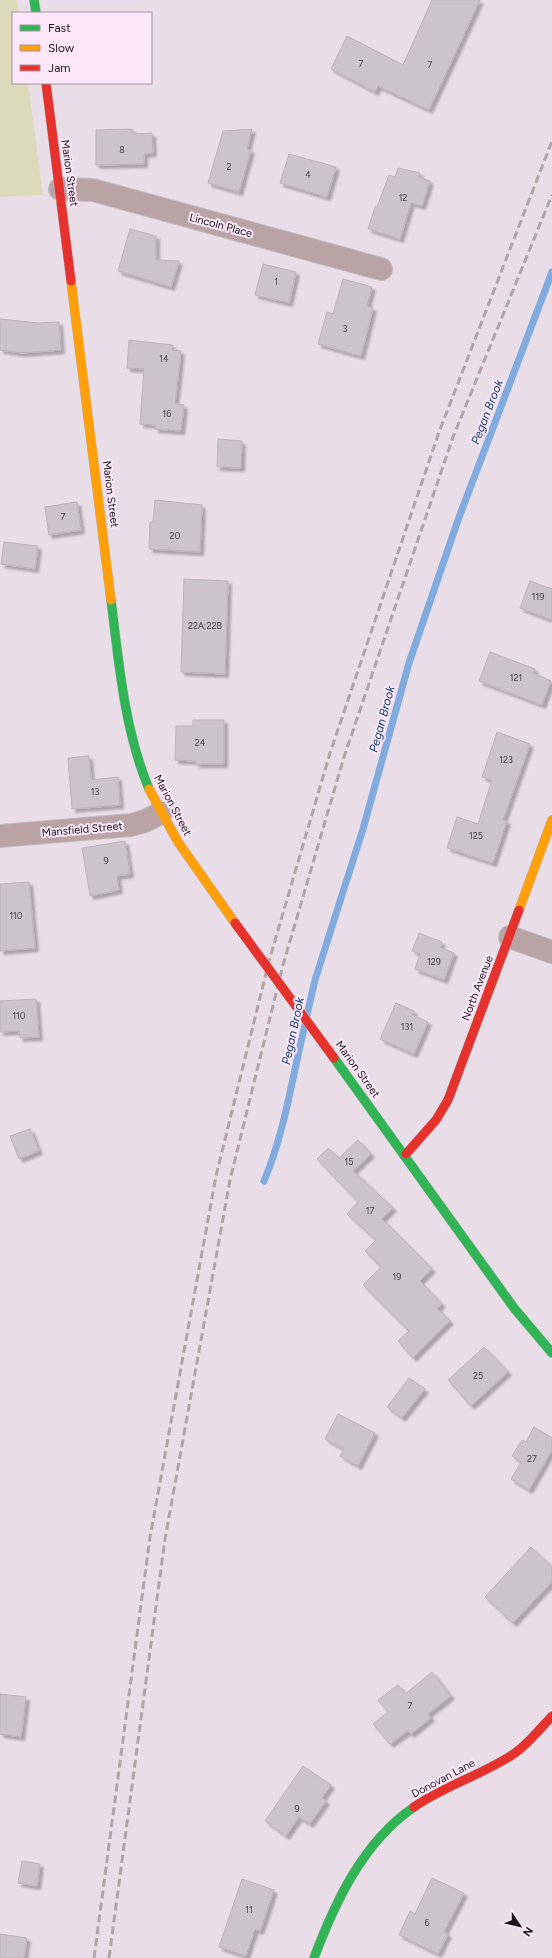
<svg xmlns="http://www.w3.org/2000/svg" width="552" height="1958" viewBox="0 0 552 1958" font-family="Figtree,sans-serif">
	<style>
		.green { fill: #dbdaba }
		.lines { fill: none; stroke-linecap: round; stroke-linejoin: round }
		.stream { stroke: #81abde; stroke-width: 7 }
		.building { fill: #ccc4cb; stroke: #bbb3ba; filter: url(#shadow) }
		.street-casing { stroke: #c3bbc2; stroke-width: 24 }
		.fast-casing { stroke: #c3bbc2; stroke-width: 10 }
		.slow-casing { stroke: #c3bbc2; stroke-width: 10 }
		.jam-casing { stroke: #c3bbc2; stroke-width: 10 }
		.street { stroke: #b9a3a5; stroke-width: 22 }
		.fast { stroke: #30b455; stroke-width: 9 }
		.slow { stroke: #ff9f0a; stroke-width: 9 }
		.jam { stroke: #e5322d; stroke-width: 9 }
		.rail { stroke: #b2a3a8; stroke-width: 3; stroke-dasharray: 8 4; stroke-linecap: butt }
		.jam-bridge-casing { stroke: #c3bbc2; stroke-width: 10; stroke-linecap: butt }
		.jam-bridge { stroke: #e5322d; stroke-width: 9 }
		.labels { text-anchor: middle; stroke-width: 4; stroke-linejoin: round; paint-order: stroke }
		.number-label { font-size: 9px; fill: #474147 }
		.street-label { font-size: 11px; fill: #1b151b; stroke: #fbe7f9 }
		.water-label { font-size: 12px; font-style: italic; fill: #0f3e6b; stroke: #fbe7f9 }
	</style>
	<defs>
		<filter id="shadow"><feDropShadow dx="3.5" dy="3.5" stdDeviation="1" flood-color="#0004"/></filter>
	</defs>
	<rect width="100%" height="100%" fill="#e9dee8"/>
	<polygon class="green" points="0,0 17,0 19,13 13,13 13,83 28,83 43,195 0,197"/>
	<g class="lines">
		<g class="stream">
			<polyline points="307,1015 315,980 363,829 409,663 458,520 552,272"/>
			<path d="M 264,1181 C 285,1132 292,1077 305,1025"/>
		</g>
	</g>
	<g class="building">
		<polygon points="432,0 480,0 429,110 378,86 375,92 331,69 347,36 403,65"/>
		<polygon points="132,129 133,134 152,133 153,153 144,154 144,164 96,165 96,130"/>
		<polygon points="252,129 247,149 251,150 239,192 208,183 223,131"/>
		<polygon points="289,154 336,167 327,197 280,183"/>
		<polygon points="398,168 420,173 419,177 430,181 422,206 411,203 400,239 368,229 375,207 377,207 389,175 395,177"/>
		<polygon points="130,229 156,236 156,260 179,261 171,287 118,271"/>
		<polygon points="263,264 296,272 289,303 255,295"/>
		<polygon points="343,279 372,287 367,306 373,308 361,356 318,344 327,312 333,314"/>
		<polygon points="0,319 38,323 59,322 61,350 22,353 0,350"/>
		<polygon points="129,340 173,345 172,350 181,351 175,404 184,405 181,431 155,429 156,425 140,424 144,369 127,368"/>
		<polygon points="218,439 242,441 241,468 217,467"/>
		<polygon points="155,500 202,505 200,552 149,549 150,522 153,522"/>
		<polygon points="77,502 81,530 49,535 45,507"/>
		<polygon points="4,542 38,546 35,569 1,564"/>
		<polygon points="184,579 228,581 225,674 181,672"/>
		<polygon points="530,581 552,589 552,620 520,608"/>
		<polygon points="490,652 535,669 533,673 551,681 542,705 479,681"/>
		<polygon points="193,720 224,720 224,764 196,764 196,761 175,760 176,726 193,726"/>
		<polygon points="497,732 530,744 503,820 507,821 493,863 447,848 457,817 478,824 492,780 482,777"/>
		<polygon points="89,756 91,780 118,777 120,805 72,809 68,758"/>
		<polygon points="125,841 130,874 117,876 119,890 90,896 82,848"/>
		<polygon points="29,882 35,948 0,951 0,884"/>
		<polygon points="419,933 442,942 440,947 454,953 444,980 415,969 420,954 412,951"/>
		<polygon points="36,999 39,1037 20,1038 19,1031 0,1032 0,1001"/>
		<polygon points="396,1003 414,1011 412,1015 428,1022 414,1054 380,1039"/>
		<polygon points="30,1129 39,1151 19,1159 10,1136"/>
		<polygon points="358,1140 371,1154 353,1171 393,1208 382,1219 432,1269 420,1281 442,1304 437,1308 450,1321 413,1358 398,1341 409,1331 363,1285 381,1267 365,1251 376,1240 347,1214 358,1202 317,1159 328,1148 339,1158"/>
		<polygon points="484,1347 508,1372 471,1406 448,1380"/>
		<polygon points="409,1378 425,1389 402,1418 387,1407"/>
		<polygon points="338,1414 375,1433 358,1466 340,1456 344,1449 325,1439"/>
		<polygon points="534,1427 552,1438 552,1450 529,1490 511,1479 521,1462 512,1456 522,1440 526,1442"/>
		<polygon points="531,1547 552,1567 552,1582 513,1623 485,1597"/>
		<polygon points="432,1672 451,1696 428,1714 431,1718 411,1734 408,1731 390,1744 373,1724 388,1712 378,1700 398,1685 405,1694"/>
		<polygon points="0,1694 26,1697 21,1737 0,1734"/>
		<polygon points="303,1766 331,1785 322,1798 326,1801 310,1824 299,1817 286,1836 265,1821"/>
		<polygon points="22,1861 40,1864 37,1886 18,1883"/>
		<polygon points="432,1878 464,1893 444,1932 448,1934 438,1954 399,1935 410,1911 415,1914"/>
		<polygon points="242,1879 274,1890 260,1931 255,1929 246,1956 219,1947"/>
		<polygon points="0,1934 27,1938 24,1958 0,1958"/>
	</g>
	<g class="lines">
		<g class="street-casing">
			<g id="street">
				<polyline points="60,189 93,190 381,269"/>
				<polyline points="0,836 131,825 145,821 161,813"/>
				<polyline points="510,937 552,952"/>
			</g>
		</g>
		<g class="fast-casing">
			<g id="fast">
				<polyline points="34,0 36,13"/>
				<path d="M 111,600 C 119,663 124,729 149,789"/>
				<polyline points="334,1058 514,1308 552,1353"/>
				<path d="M 314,1958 C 335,1902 363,1842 414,1807"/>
			</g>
		</g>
		<g class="slow-casing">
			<g id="slow">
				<polyline points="71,281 111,600"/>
				<polyline points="149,789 178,842 235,923"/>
				<polyline points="519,910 552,820"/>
			</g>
		</g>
		<g class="jam-casing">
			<g id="jam">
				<polyline points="46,83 71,281"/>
				<polyline points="406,1154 436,1120 448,1100 519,910"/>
				<path d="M 414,1807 C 445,1785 483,1775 515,1753 C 529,1743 540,1729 552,1716"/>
			</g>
		</g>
		<use href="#street" class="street"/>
		<use href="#fast" class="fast"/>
		<use href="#slow" class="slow"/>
		<use href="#jam" class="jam"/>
		<g class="rail">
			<polyline points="94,1958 150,1537 216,1176 269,961 330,753 439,432 552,141"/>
			<polyline points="109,1958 165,1539 230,1180 283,965 344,757 453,437 552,195"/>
		</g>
		<g class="jam-bridge-casing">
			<polyline id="jam-bridge" points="235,923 334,1058"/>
		</g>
		<use href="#jam-bridge" class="jam-bridge"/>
	</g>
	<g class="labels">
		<g class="number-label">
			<text x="361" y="67">7</text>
			<text x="430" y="68">7</text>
			<text x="122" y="153">8</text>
			<text x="229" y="170">2</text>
			<text x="308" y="178">4</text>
			<text x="403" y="201">12</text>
			<text x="276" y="285">1</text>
			<text x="345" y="332">3</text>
			<text x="164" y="362">14</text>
			<text x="167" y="417">16</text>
			<text x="63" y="520">7</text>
			<text x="175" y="539">20</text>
			<text x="538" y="600">119</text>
			<text x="205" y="629">22A;22B</text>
			<text x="516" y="681">121</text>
			<text x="200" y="746">24</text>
			<text x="506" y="763">123</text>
			<text x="95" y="795">13</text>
			<text x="476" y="839">125</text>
			<text x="106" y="864">9</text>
			<text x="16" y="919">110</text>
			<text x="434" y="965">129</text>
			<text x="19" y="1019">110</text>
			<text x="407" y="1030">131</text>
			<text x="349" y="1165">15</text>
			<text x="370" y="1214">17</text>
			<text x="397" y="1280">19</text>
			<text x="478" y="1379">25</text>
			<text x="532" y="1462">27</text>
			<text x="410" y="1709">7</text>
			<text x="297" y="1812">9</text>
			<text x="249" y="1913">11</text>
			<text x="427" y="1926">6</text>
		</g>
		<g class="street-label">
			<text transform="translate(70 173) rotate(82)" y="4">Marion Street</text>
			<text transform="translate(221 225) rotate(15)" y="4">Lincoln Place</text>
			<text transform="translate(111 494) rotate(83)" y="4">Marion Street</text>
			<text transform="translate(173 805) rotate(62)" y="4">Marion Street</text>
			<text transform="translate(82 829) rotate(-5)" y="4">Mansfield Street</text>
			<text transform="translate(477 988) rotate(-69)" y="4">North Avenue</text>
			<text transform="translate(358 1069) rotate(54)" y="4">Marion Street</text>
			<text transform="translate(443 1778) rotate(-28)" y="4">Donovan Lane</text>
		</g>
		<g class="water-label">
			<text transform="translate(487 412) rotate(-69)" y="4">Pegan Brook</text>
			<text transform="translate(382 719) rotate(-75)" y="4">Pegan Brook</text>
			<text transform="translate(293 1031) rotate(-78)" y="4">Pegan Brook</text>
		</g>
	</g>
	<rect x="12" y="12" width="140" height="72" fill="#fbe7f9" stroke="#a193a0"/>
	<rect x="20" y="25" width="20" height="6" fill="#30b455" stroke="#a193a0"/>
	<text x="48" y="32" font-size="12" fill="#1b151b">Fast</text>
	<rect x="20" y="45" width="20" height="6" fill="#ff9f0a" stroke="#a193a0"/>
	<text x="48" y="52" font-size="12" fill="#1b151b">Slow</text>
	<rect x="20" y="65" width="20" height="6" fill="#e5322d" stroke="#a193a0"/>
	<text x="48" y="72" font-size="12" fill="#1b151b">Jam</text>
	<g transform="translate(520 1926) rotate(125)" stroke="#fbe7f9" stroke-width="3" paint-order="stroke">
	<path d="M0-3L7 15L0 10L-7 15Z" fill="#1b151b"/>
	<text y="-6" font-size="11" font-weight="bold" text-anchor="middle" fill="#1b151b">N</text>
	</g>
</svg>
